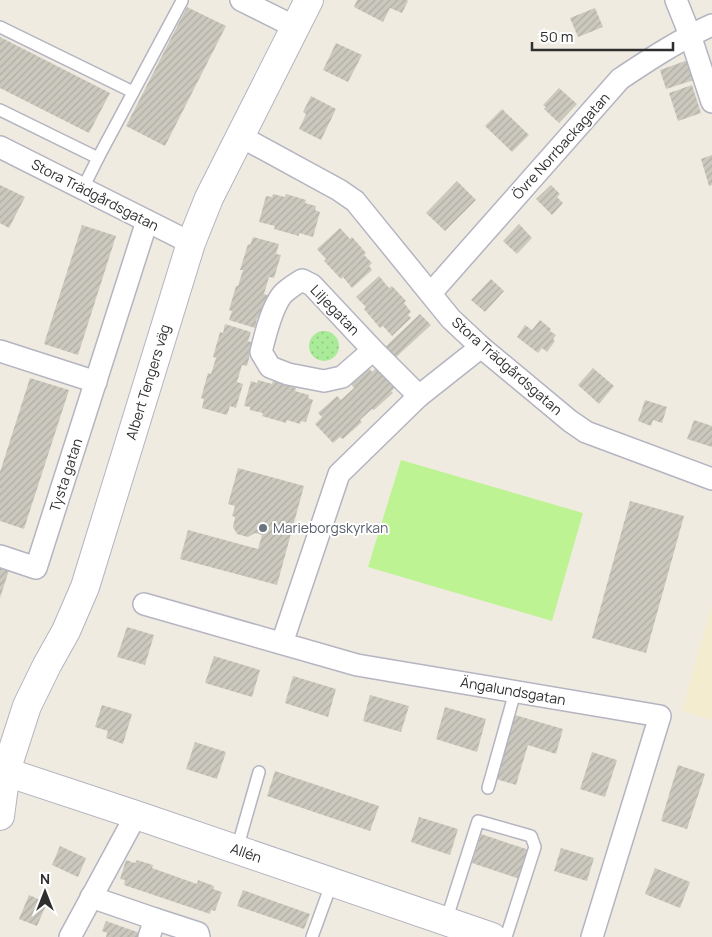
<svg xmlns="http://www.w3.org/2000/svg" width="712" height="937" viewBox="0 0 712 937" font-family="Manrope,sans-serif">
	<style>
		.education { fill: #f3ecce }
		.park { fill: url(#park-dots) }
		.pitch { fill: #bdf393 }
		.building { fill: url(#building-hatch) }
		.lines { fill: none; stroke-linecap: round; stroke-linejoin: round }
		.lane-casing { stroke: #b4b4c2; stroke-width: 14 }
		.street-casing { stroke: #b4b4c2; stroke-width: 24 }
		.secondary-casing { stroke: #b4b4c2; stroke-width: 30 }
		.lane { stroke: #fff; stroke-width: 11 }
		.street { stroke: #fff; stroke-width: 21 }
		.secondary { stroke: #fff; stroke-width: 28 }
		.worship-dot { fill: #6b7280; stroke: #fff; stroke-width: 2 }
		.labels { text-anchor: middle; stroke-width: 4; stroke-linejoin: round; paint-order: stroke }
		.street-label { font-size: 14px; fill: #2e2e2e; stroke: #fff }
		.worship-label { font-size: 14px; fill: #5b616d; stroke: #fff; text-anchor: start }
	</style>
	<defs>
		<pattern id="park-dots" width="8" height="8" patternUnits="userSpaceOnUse" patternTransform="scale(1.25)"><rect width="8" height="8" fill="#a9eb98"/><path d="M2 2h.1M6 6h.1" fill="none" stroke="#92ca83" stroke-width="1.8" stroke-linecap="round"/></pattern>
		<pattern id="building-hatch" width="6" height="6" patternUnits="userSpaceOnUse" patternTransform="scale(1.25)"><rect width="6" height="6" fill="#cbc9be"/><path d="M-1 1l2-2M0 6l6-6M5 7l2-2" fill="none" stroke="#afada4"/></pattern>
	</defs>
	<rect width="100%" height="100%" fill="#f0ebe0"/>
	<polygon class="education" points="712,605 712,720 682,711"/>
	<circle class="park" cx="324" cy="346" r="15"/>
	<polygon class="pitch" points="401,460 583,513 552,621 368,567"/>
	<g class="building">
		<polygon points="357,0 407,0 408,1 402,13 390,8 383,22 354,7"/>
		<polygon points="187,7 226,26 165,146 126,126"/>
		<polygon points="595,8 603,27 578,37 570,18"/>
		<polygon points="0,37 110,93 89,133 0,88"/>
		<polygon points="336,43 362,55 348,82 323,70"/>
		<polygon points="688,60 694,80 666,89 660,70"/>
		<polygon points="692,85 701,113 678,121 669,93"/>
		<polygon points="559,88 577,104 559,123 544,109 546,107 543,105"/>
		<polygon points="311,96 336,109 321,140 299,129 306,114 303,112"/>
		<polygon points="502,109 529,135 512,152 485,126"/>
		<polygon points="712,155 712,185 709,186 701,159"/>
		<polygon points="457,181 476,200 445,231 426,213"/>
		<polygon points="0,185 25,197 9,228 0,223"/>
		<polygon points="551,185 560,194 557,197 563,203 552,215 536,199"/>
		<polygon points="273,194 285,197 286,194 306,200 305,203 316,206 315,210 320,212 313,237 299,233 299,236 274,229 275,226 259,222 266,196 272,197"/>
		<polygon points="519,224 532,238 517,254 503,241"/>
		<polygon points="82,225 116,236 78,355 44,344"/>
		<polygon points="340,228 350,239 352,237 366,253 364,255 372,263 369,266 372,270 352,288 343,277 341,279 324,261 326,259 317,249"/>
		<polygon points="253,237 279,244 276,254 281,255 274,278 269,277 264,294 270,296 263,320 257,318 255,328 229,320 232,311 229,310 236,286 238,286 243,270 240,270 248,244 250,245"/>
		<polygon points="379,276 389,288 392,286 406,301 404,303 411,312 408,315 411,318 392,336 383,326 380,328 364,309 366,307 356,297"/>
		<polygon points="491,279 504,291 485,312 471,300"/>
		<polygon points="420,314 431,325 394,359 384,348"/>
		<polygon points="540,320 551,329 550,331 556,335 553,339 555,341 547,352 542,348 538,353 517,337 525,325 532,330"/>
		<polygon points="225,324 251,332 248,341 253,343 247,366 242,365 237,382 243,384 236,408 230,406 227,415 202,408 204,399 201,398 208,373 211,374 216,358 213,357 220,332 223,333"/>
		<polygon points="380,365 398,385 391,391 393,393 374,410 372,409 360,420 362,422 343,439 340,437 333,443 315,424 322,417 318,413 337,396 341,400 354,388 351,384 369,368 372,372"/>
		<polygon points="593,368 614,386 599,404 578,385"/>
		<polygon points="30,378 69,390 24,529 0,521 0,472"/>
		<polygon points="258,380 272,384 273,381 296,388 295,391 309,395 308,398 313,400 306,422 301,421 300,424 287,420 286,423 262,416 263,413 250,410 250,407 244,406 251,381 257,383"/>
		<polygon points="645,400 667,407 662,423 653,420 651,426 638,421"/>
		<polygon points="694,420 712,426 712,447 687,439"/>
		<polygon points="238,468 304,486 277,585 180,559 188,530 258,549 262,535 255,533 248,537 237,534 233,527 235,517 232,516 235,506 228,504"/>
		<polygon points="630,501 684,516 646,653 592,638"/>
		<polygon points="0,567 9,570 0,598"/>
		<polygon points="127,627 154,635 145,665 117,657"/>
		<polygon points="214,656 260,670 252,697 205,683"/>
		<polygon points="293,676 336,689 328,717 285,703"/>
		<polygon points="370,695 409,706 401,732 363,721"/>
		<polygon points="102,705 132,714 123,744 106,738 108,731 95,727"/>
		<polygon points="445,707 486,719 477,752 436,739"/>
		<polygon points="515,715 563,729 556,754 528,745 516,785 496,779"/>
		<polygon points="195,742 226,752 217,779 186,769"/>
		<polygon points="592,752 617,760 605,797 580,789"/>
		<polygon points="678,765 705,774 687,829 661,821"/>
		<polygon points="275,771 379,806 370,831 267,796"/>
		<polygon points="419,817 458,829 450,855 411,842"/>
		<polygon points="481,834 529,850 520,879 472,863"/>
		<polygon points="60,846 86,858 78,877 52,865"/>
		<polygon points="561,848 594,858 587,881 554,871"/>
		<polygon points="126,860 135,863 137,860 153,865 152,868 197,884 198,880 214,886 213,889 222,892 215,911 211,910 210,914 124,885 125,880 120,879"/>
		<polygon points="655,868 690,882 680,908 645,894"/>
		<polygon points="243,890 310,914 304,929 237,906"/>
		<polygon points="29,895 47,903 37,926 19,919"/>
		<polygon points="106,921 140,933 139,937 106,937 107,933 102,931"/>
	</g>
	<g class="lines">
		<g class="lane-casing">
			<g id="lane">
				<polyline points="0,27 133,92"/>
				<polyline points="0,110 98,158 83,188"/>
				<polyline points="98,158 182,1"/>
				<polyline points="488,788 515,692"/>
				<polyline points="237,849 259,772"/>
				<polyline points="446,921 478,821 531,836 535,847 506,937"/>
				<polyline points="312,937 332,882"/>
			</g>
		</g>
		<g class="street-casing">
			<g id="street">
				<polyline points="241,0 295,27"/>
				<polyline points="676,0 690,35 712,102"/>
				<polyline points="240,136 339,190 355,201 451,319 481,347 570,421 586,432 712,479"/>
				<polyline points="0,147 191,243"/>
				<path d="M 431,293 L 620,79 C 650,59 679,40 712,25"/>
				<path d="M 373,350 L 342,377 L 324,381 L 288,374 L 270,367 L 261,352 C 265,336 273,301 286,291 C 291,287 297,283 302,280 L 312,285 L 373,350 L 419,396"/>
				<polyline points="0,351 96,382"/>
				<polyline points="0,556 36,568 147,221"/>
				<polyline points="144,604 357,665 660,716 592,937"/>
				<polyline points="282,643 339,474 419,396 481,347"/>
				<polyline points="91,897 155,919"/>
				<polyline points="70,937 136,815"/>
				<polyline points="149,937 155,919 198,933 199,937"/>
			</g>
		</g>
		<g class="secondary-casing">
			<g id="secondary">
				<polyline points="0,770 136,815 492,937"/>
				<polyline points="0,816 6,771 27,706 47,665 66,631 85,587 191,243 209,198 309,0"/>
			</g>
		</g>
		<use href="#lane" class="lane"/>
		<use href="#street" class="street"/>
		<use href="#secondary" class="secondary"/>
	</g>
	<circle class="worship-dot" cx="263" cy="528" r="5"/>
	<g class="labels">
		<g class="street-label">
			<text transform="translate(561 146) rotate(-48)" y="5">Övre Norrbackagatan</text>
			<text transform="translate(95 195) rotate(27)" y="5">Stora Trädgårdsgatan</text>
			<text transform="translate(335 310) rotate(46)" y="5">Liljegatan</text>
			<text transform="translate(507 366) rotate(41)" y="5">Stora Trädgårdsgatan</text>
			<text transform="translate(148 382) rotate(-73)" y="5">Albert Tengers väg</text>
			<text transform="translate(66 475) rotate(-72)" y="5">Tysta gatan</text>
			<text transform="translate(513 691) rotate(10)" y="5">Ängalundsgatan</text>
			<text transform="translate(246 853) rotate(19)" y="5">Allén</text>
		</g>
		<g class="worship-label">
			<text x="273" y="533">Marieborgskyrkan</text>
		</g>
	</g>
	<g transform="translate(45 892)" stroke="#ffffff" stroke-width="4" paint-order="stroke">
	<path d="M0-4L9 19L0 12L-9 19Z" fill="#2e2e2e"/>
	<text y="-8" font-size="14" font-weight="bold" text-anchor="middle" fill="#2e2e2e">N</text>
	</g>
	<path d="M532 42v8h141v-8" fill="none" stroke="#2e2e2e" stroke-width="2.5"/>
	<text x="540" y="42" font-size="15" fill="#2e2e2e" stroke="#ffffff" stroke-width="4" paint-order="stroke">50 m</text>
</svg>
